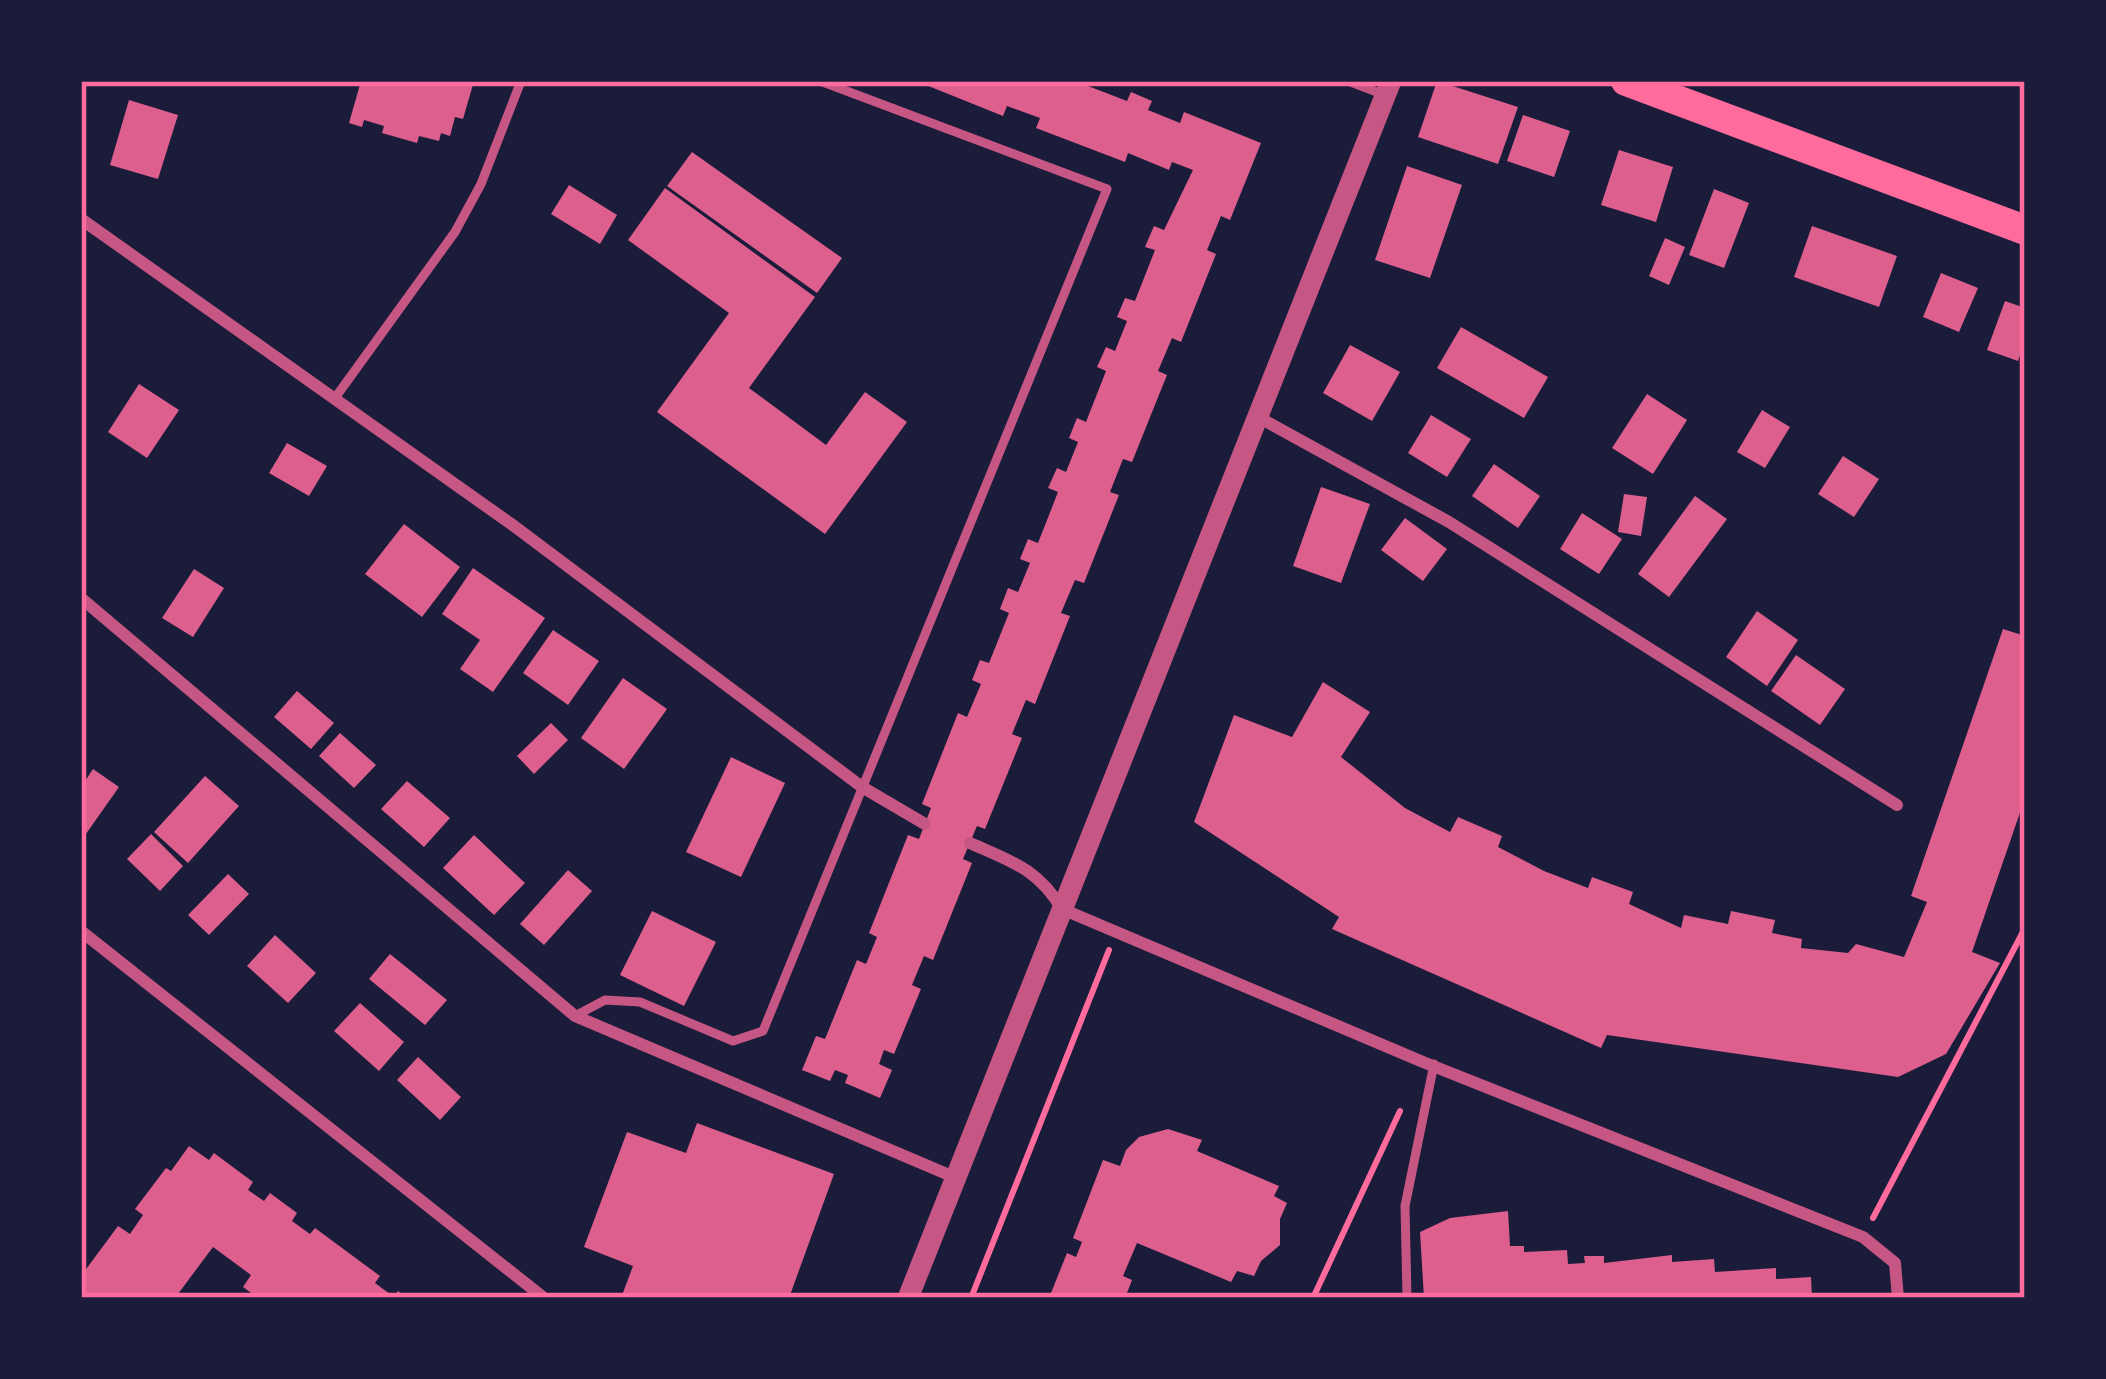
<svg xmlns="http://www.w3.org/2000/svg" width="2106" height="1379" viewBox="0 0 2106 1379" font-family="Rubik,sans-serif">
	<style>
		.building { fill: #dd5f8e }
		.lines { fill: none; stroke-linecap: round; stroke-linejoin: round }
		.path { stroke: #ff6b9d; stroke-width: 6 }
		.service { stroke: #c65784; stroke-width: 9 }
		.minor { stroke: #c65784; stroke-width: 12 }
		.tertiary { stroke: #c65784; stroke-width: 21 }
		.primary { stroke: #ff6b9d; stroke-width: 30 }
		.neatline { fill: none; stroke: #ff6b9d; stroke-width: 4.5 }
	</style>
	<rect width="100%" height="100%" fill="#1b1b3a"/>
	<g class="building">
		<polygon points="361,81 474,81 463,119 455,117 450,136 441,133 439,141 419,136 417,143 382,133 384,126 364,120 362,127 349,123"/>
		<polygon points="916,81 1075,81 1127,101 1131,92 1152,101 1148,110 1180,123 1184,112 1261,143 1230,220 1221,216 1207,250 1216,254 1181,342 1172,338 1158,371 1167,375 1132,462 1123,459 1110,492 1119,495 1084,583 1075,580 1061,613 1070,616 1035,704 1026,700 1012,734 1022,738 985,829 977,826 963,859 972,863 933,960 924,956 912,985 921,989 894,1054 884,1050 879,1064 892,1070 880,1098 845,1083 848,1075 835,1070 830,1081 802,1070 816,1036 825,1039 857,960 866,964 877,937 869,933 908,835 919,839 931,808 922,804 958,713 967,717 981,684 972,680 980,660 989,663 1009,613 1000,609 1008,588 1018,592 1030,563 1020,559 1028,539 1038,543 1058,492 1048,488 1057,468 1066,472 1078,442 1069,438 1077,418 1086,422 1106,371 1097,367 1106,347 1115,351 1127,321 1117,317 1125,298 1135,301 1155,250 1145,247 1154,226 1164,230 1193,170 1172,162 1169,170 1128,153 1125,162 1036,128 1040,118 1007,106 1003,116"/>
		<polygon points="1437,81 1518,107 1498,164 1418,137"/>
		<polygon points="129,100 178,115 158,179 110,165"/>
		<polygon points="1523,115 1570,131 1554,177 1507,161"/>
		<polygon points="1619,150 1673,167 1656,222 1601,205"/>
		<polygon points="692,152 842,258 817,293 667,186"/>
		<polygon points="1407,166 1462,185 1430,278 1375,260"/>
		<polygon points="569,185 617,215 600,244 551,214"/>
		<polygon points="665,188 815,297 749,388 826,445 865,392 907,422 825,534 657,412 729,313 628,240"/>
		<polygon points="1714,189 1749,203 1724,268 1689,255"/>
		<polygon points="1812,226 1897,256 1879,307 1794,277"/>
		<polygon points="1665,238 1685,247 1669,285 1649,276"/>
		<polygon points="1941,273 1978,288 1959,332 1923,317"/>
		<polygon points="2005,301 2025,308 2025,340 2018,361 1987,350"/>
		<polygon points="1461,327 1548,377 1524,418 1437,368"/>
		<polygon points="1350,345 1400,372 1372,421 1323,393"/>
		<polygon points="139,384 179,410 147,458 108,432"/>
		<polygon points="1647,394 1687,420 1653,474 1612,448"/>
		<polygon points="1762,410 1790,427 1765,468 1737,452"/>
		<polygon points="1431,415 1471,439 1447,477 1408,453"/>
		<polygon points="287,443 327,466 309,496 269,473"/>
		<polygon points="1843,456 1879,479 1854,517 1818,494"/>
		<polygon points="1494,464 1540,496 1518,528 1472,496"/>
		<polygon points="1321,487 1370,504 1341,583 1293,566"/>
		<polygon points="1624,494 1647,497 1641,536 1618,532"/>
		<polygon points="1695,496 1727,519 1669,597 1638,574"/>
		<polygon points="1582,513 1622,539 1599,574 1560,549"/>
		<polygon points="1405,518 1447,549 1423,581 1381,550"/>
		<polygon points="404,524 460,567 422,617 365,574"/>
		<polygon points="473,568 545,618 493,692 460,669 480,640 442,614"/>
		<polygon points="194,569 224,588 193,637 162,618"/>
		<polygon points="1757,611 1798,640 1767,686 1726,657"/>
		<polygon points="2003,629 2025,636 2025,798 1972,952 2000,963 1946,1054 1898,1077 1607,1035 1601,1048 1332,929 1339,917 1194,822 1234,715 1292,737 1323,682 1370,712 1341,757 1405,808 1450,832 1458,817 1502,836 1498,847 1544,871 1588,888 1592,877 1633,892 1629,904 1681,928 1684,915 1728,924 1731,911 1775,920 1772,933 1802,939 1801,948 1848,953 1856,944 1904,957 1927,902 1911,896"/>
		<polygon points="553,630 599,661 568,705 523,673"/>
		<polygon points="1796,655 1845,689 1820,725 1771,691"/>
		<polygon points="623,678 667,709 624,769 581,738"/>
		<polygon points="297,691 334,723 311,749 274,717"/>
		<polygon points="551,723 568,740 534,774 517,756"/>
		<polygon points="340,733 376,765 354,788 319,756"/>
		<polygon points="731,757 785,783 741,877 686,852"/>
		<polygon points="93,769 119,787 81,841 81,787"/>
		<polygon points="205,776 239,806 188,863 154,832"/>
		<polygon points="407,781 450,818 424,847 381,809"/>
		<polygon points="151,834 183,866 160,891 127,859"/>
		<polygon points="474,835 525,883 494,915 443,868"/>
		<polygon points="568,870 592,891 544,945 520,924"/>
		<polygon points="228,874 249,894 209,935 188,915"/>
		<polygon points="652,911 716,942 684,1006 620,975"/>
		<polygon points="275,935 316,973 288,1003 247,966"/>
		<polygon points="390,954 447,1000 425,1025 369,979"/>
		<polygon points="360,1003 404,1042 379,1071 334,1031"/>
		<polygon points="418,1057 461,1097 440,1120 397,1080"/>
		<polygon points="697,1123 834,1174 789,1298 621,1298 633,1266 584,1247 627,1132 686,1153"/>
		<polygon points="1168,1129 1202,1140 1197,1151 1279,1186 1274,1196 1287,1203 1280,1219 1280,1245 1261,1261 1254,1276 1237,1271 1231,1282 1137,1243 1123,1276 1132,1280 1125,1298 1049,1298 1067,1253 1076,1257 1082,1242 1073,1238 1103,1160 1120,1166 1126,1150 1139,1137"/>
		<polygon points="189,1146 209,1160 214,1153 253,1182 248,1190 264,1201 270,1193 297,1213 292,1221 310,1234 315,1228 380,1276 375,1283 394,1297 398,1291 408,1298 258,1298 243,1287 251,1275 213,1247 175,1298 81,1298 81,1276 118,1226 130,1234 143,1215 135,1209 166,1168 171,1171"/>
		<polygon points="1508,1211 1510,1246 1524,1246 1524,1252 1567,1250 1568,1264 1585,1263 1584,1256 1604,1256 1604,1263 1672,1255 1672,1262 1714,1259 1715,1272 1776,1268 1776,1279 1811,1277 1812,1298 1424,1298 1420,1232 1450,1218"/>
	</g>
	<g class="lines">
		<g class="path">
			<polyline points="1873,1218 2025,928"/>
			<polyline points="971,1298 1109,950"/>
			<polyline points="1313,1298 1400,1111"/>
		</g>
		<g class="service">
			<polyline points="1348,81 1382,94"/>
			<polyline points="335,398 455,232 481,184 521,81"/>
			<polyline points="575,1016 605,1000 640,1002 733,1041 763,1031 1107,189 820,81"/>
			<polyline points="1407,1298 1405,1206 1434,1064"/>
		</g>
		<g class="minor">
			<polyline points="81,219 514,526 862,787 925,824"/>
			<polyline points="1258,417 1449,522 1897,805"/>
			<polyline points="81,598 575,1016 954,1177"/>
			<path d="M 970,843 C 1012,862 1037,868 1062,909 L 1423,1062 L 1863,1237 L 1895,1263 L 1898,1298"/>
			<polyline points="81,931 544,1298"/>
		</g>
		<polyline class="tertiary" points="908,1298 1391,81"/>
		<polyline class="primary" points="1626,81 2025,230"/>
	</g>
	<rect width="2106" height="1379" fill="none" stroke="#1b1b3a" stroke-width="168"/>
	<rect x="84" y="84" width="1938" height="1211" class="neatline"/>
</svg>
